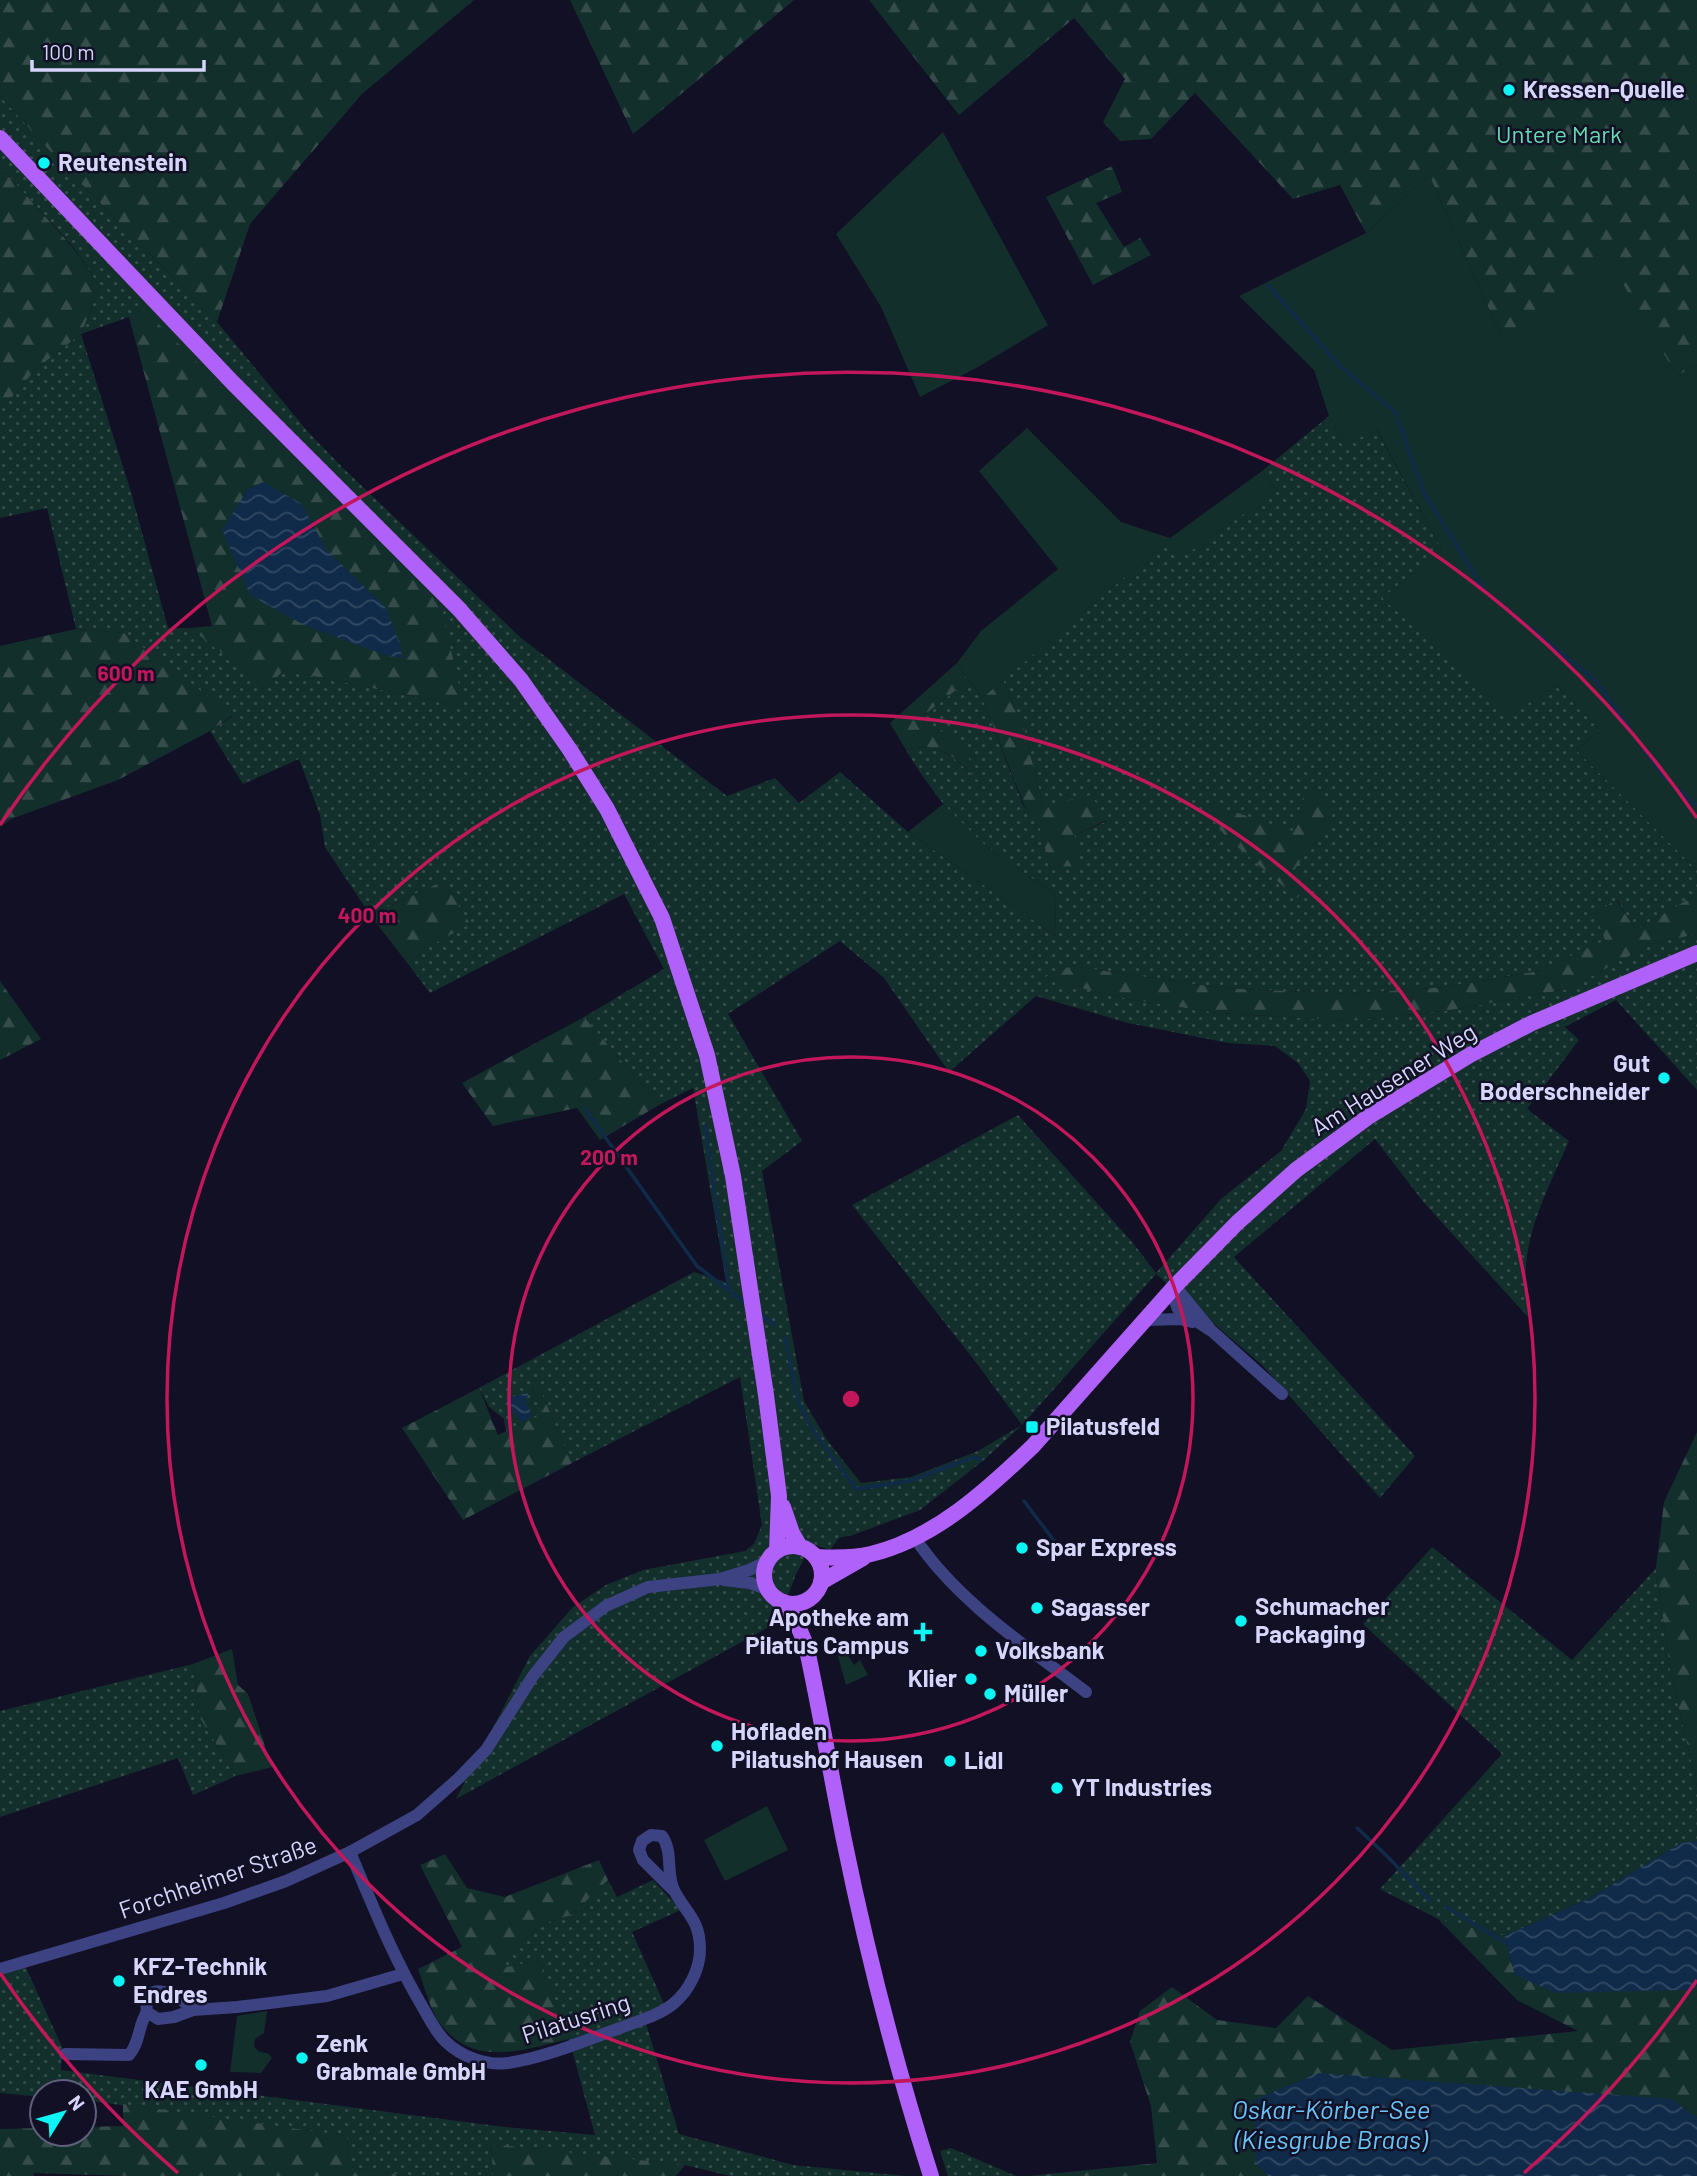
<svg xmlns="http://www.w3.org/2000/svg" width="1697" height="2176" viewBox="0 0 1697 2176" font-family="Barlow,sans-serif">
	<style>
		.grass { fill: url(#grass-dots); fill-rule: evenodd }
		.forest { fill: url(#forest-firs) }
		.green { fill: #132f2b }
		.water { fill: url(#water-waves) }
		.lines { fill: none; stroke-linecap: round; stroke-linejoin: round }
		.stream { stroke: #102b49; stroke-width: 3.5 }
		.minor { stroke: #3d4282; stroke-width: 12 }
		.major { stroke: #b061f9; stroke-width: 16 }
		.ring { fill: none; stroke: #c2185b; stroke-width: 3.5 }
		.poi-dot { fill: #0af5f4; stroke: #111025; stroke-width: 2.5 }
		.labels { text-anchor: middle; stroke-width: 5; stroke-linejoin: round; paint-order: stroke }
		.poi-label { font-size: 24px; font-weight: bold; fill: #d6d6fd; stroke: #111025; text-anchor: start }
		.park-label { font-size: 24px; fill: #64dbb1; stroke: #111025 }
		.street-label { font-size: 24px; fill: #d6d6fd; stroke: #111025 }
		.water-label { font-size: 26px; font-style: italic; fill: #68c5f9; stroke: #111025 }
		.centre { fill: #c2185b; stroke: #111025; stroke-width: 3.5 }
		.ring-label { font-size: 21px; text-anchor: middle; font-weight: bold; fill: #c2185b; stroke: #111025; stroke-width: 5; stroke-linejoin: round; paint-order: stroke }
	</style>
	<defs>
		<pattern id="grass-dots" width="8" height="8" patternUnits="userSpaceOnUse" patternTransform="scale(1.75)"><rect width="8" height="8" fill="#132f2b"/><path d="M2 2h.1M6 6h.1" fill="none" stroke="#354c4b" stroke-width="1.8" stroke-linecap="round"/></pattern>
		<pattern id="forest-firs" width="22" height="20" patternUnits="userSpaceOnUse" patternTransform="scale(1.75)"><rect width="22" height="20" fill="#132f2b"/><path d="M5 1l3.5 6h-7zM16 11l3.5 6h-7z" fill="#354c4b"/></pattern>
		<pattern id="water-waves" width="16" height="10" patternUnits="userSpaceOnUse" patternTransform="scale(1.75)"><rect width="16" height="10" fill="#102b49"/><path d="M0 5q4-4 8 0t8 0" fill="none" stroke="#324964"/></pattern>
	</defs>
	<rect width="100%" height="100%" fill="#111025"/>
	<g class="grass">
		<path d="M 0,96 L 60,162 L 217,322 L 309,433 L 343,468 L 521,638 L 727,796 L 775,778 L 799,803 L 840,772 L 908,832 L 1056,936 L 1055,894 C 1034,879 1012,866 991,850 C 956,824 928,787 906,750 C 942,740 955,760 980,782 L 927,730 L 920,718 L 969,680 L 982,698 L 1024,807 L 1036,812 L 1050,867 L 1075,835 L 1107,821 L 1043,806 L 1024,728 L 1003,680 L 1166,542 L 1277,491 L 1262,471 L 1329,416 L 1343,445 L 1376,429 L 1442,550 L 1383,598 L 1511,714 L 1556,685 L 1600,730 L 1576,750 L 1697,870 L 1697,894 L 1636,930 L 1617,900 L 1595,913 L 1606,940 L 1538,971 L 1446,987 L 1349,994 L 1221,988 L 1071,966 L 1041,979 L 1134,1000 L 1219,1013 L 1351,1021 L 1451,1010 L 1568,989 L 1651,944 L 1697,934 L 1697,1090 L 1616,1000 L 1565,1027 L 1579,1040 L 1527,1109 L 1569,1141 C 1541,1205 1516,1246 1529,1318 L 1425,1204 L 1375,1139 L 1234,1257 L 1415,1456 L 1380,1498 L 1263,1366 L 1156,1274 L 1022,1425 L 984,1460 L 920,1510 L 853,1535 L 839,1538 L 830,1550 L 812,1544 L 796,1574 L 778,1622 L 456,1799 L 530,1656 L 573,1607 L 606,1585 L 643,1570 L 745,1551 L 754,1544 L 762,1525 L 740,1377 L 572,1463 L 538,1385 L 532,1388 L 544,1414 L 506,1432 L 504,1419 L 489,1407 L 479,1388 L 694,1272 L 726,1282 L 693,1088 L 659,1105 L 584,1017 L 664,969 L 624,894 L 430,993 L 405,960 L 469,924 L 443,881 L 370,915 L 325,847 L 320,815 L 299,759 L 243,784 L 210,731 L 233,716 L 124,633 L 76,629 L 47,508 L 0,518 L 0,411 L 36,369 L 81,334 L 100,287 L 75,249 L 0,166 ZM 143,309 L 464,707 L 284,670 L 266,688 L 190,628 L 168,628 L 131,492 L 81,334 L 129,317 ZM 840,941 L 884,978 L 949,1072 L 1036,996 L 1128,1023 L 1228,1043 L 1275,1046 L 1298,1063 L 1310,1081 L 1306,1109 L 1281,1151 L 1221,1199 L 1156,1273 L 1133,1243 L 1018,1115 L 852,1205 L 978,1365 L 1022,1425 L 978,1451 L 911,1477 L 861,1483 L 827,1440 L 804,1401 L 762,1171 L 802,1141 L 728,1014 Z"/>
		<polygon points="1432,1547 1572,1660 1656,1568 1670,1669 1697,1787 1697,1841 1681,1843 1588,1899 1505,1936 1438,1919 1380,1889 1502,1754 1363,1624"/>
		<polygon points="193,1664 200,1718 236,1776 193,1795 178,1758 0,1817 0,1711"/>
		<polygon points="608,1880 617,1897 653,1880 681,1910 632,1932 665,2006 643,2013 679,2134 793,2165 906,2176 730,2176 685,2165 491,2145 493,2176 411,2176 349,2167 347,2136 84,2100 84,2092 42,2092 42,2097 0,2093 0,1967 23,1961 62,2047 61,2070 505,2127 595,2135 569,2039 539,1960 496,1970 518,1945 543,1924 571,1915"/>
		<polygon points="951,2148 1016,2176 948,2176 940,2151"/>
	</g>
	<g class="forest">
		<polygon points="0,0 474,0 362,94 250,224 217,322 60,162 0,96"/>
		<polygon points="570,0 794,0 633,134"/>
		<polygon points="869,0 1697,0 1697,365 1677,376 1502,338 1429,175 1366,233 1340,185 1293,199 1195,93 1151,139 1120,141 1103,122 1125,79 1074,18 959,115"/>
		<polygon points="0,166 75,250 100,287 81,334 36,369 0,411"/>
		<polygon points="1112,166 1122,192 1096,203 1124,247 1140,238 1151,255 1093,285 1046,197"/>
		<polygon points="143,309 439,598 464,707 284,670 266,688 190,628 212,626 129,317"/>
		<polygon points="76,629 124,633 233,715 210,731 118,780 11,819 0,827 0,646"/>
		<path d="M 957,663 L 969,680 L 920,718 L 927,730 L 949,732 L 984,779 L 980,782 C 956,760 942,740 906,750 L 890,723 Z"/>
		<polygon points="1003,680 1024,728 1043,806 1091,795 1107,820 1075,835 1080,866 1050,867 1036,813 1025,807 982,698"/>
		<polygon points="1305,791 1330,798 1332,821 1294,870 1312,885 1297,898 1226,837 1198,800 1293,831"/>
		<polygon points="443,881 470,924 405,960 370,915"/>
		<polygon points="1697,894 1697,934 1651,944 1568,989 1451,1010 1351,1021 1219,1013 1134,1000 1040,979 1071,966 1221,988 1349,994 1446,987 1538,971 1605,940 1595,913 1616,900 1636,930"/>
		<polygon points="0,981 41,1039 0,1060"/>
		<polygon points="584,1017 659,1105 600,1140 577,1108 493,1126 462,1083"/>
		<polygon points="538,1385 572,1463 463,1520 402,1428 479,1388 498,1435 543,1414 532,1387"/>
		<polygon points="1697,1432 1697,1787 1670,1669 1656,1568 1664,1502"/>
		<polygon points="232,1649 238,1685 248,1694 272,1767 236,1776 200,1718 193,1664"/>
		<path d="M 445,1854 L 467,1888 L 505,1897 L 599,1860 L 608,1880 L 571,1915 L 543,1924 L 518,1945 L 497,1969 L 539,1960 L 569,2039 C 524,2049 476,2069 441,2025 C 431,2013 424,1985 418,1969 L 462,1947 L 420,1865 Z"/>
		<polygon points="1438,1919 1505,1936 1515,1975 1691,1990 1697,1985 1697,2118 1672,2099 1256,2164 1268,2176 1029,2176 1157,2163 1151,2106 1130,2042 1140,2011 1172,1987 1217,2020 1276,2028 1308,1996 1392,2050 1578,2031 1517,2000"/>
		<polygon points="123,2104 347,2136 349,2167 411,2176 127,2176 34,2173 34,2176 0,2176 0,2129 42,2128 42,2134 84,2134 84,2127 123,2126"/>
		<polygon points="491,2144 685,2165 676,2176 493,2176"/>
	</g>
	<g class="green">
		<polygon points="943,132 1048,325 978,367 920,397 881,307 836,234"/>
		<polygon points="1429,175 1502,338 1609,260 1677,376 1697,365 1697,870 1576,750 1600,730 1556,685 1511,715 1382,598 1442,550 1377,430 1343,445 1329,416 1314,370 1239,296 1366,233"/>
		<polygon points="1027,428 1121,522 1170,538 1262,471 1277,491 1181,558 1165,543 982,698 957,663 981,631 1058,569 979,471"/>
		<polygon points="943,804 989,849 1055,894 1056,936 908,832"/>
		<polygon points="844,1649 854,1665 860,1660 868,1675 846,1685 837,1653"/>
		<polygon points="767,1806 788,1850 725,1881 704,1840"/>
		<polygon points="267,2011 264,2033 255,2039 254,2046 258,2051 269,2054 272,2058 261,2073 230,2072 237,2016"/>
	</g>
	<g class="water">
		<polygon points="263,482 302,504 326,549 386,608 401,648 402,658 388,656 304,625 250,595 222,530 248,489"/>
		<polygon points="528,1393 526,1404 531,1413 530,1418 521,1422 513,1412 509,1397"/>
		<polygon points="1697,1841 1697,1985 1692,1990 1556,1993 1515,1975 1505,1936 1588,1899 1681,1843"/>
		<polygon points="1318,2073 1672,2099 1697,2118 1697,2176 1268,2176 1256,2164 1254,2100"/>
	</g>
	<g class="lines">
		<g class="stream">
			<polyline points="1268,285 1338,364 1395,412 1424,493 1485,591 1596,681 1663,776 1697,806"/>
			<polyline points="585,1109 697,1266 748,1305"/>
			<polyline points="705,1126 729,1290"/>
			<polyline points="759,1314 775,1325"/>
			<polyline points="785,1337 798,1401 812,1429 856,1489 909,1481 974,1457 981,1460"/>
			<polyline points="1024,1501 1061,1550"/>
			<polyline points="1357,1828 1386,1855 1430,1901"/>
			<polyline points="1446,1907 1506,1943"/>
		</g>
		<g class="minor">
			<polyline points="1175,1286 1210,1329"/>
			<polyline points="1171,1291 1178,1309 1213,1332 1282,1394"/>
			<polyline points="1147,1320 1180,1319 1192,1322"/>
			<path d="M 915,1538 C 957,1601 1026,1646 1086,1692"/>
			<polyline points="724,1580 750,1583 769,1590"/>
			<path d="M 350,1852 C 372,1904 393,1957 422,2006 C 429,2018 435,2031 445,2041 C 461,2057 487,2066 508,2063 C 544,2058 586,2040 620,2028 C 637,2021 658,2016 673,2004 C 689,1991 700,1969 700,1949 C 700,1920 686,1913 675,1892 C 665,1875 674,1853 662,1836 L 651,1835 L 642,1841 L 639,1850 L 643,1860 L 673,1890"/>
			<polyline points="0,1969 224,1903 286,1881 350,1852 417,1815 459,1778 486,1750 533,1676 564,1637 606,1606 648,1587 720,1579 749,1570 768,1561"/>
			<path d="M 193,2010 C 180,1995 142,1976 147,2012 L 158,2019 L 174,2017 L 193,2010 L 237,2007 L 327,1996 L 403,1974"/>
			<path d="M 65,2054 L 129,2055 C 140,2043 138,2025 147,2012"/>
		</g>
		<g class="major">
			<polyline points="0,138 233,383 459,609 521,680 570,750 607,809 662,918 707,1055 733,1176 766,1395 779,1496 777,1551"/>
			<polyline points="783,1507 792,1533 800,1547"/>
			<circle cx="793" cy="1575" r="29"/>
			<path d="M 816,1557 C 834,1558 854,1558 871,1554 C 934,1539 987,1490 1033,1446 L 1175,1286 L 1237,1223 L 1296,1170 L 1368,1117 L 1470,1055 L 1532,1023 L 1697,953"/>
			<polyline points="821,1582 863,1558"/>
			<path d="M 783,1602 L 795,1619 L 806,1645 C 820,1710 831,1775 844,1840 C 867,1953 896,2066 931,2176"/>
		</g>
	</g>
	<g class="ring">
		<circle cx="851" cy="1399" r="342"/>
		<circle cx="851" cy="1399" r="684"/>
		<path d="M1697 1980A1026 1026 0 0 1 1524 2173M178 2173A1026 1026 0 0 1 0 1973M0 825A1026 1026 0 0 1 1697 818"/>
	</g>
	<g class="poi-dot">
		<circle cx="1509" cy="90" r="7"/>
		<circle cx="44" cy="163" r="7"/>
		<circle cx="1664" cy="1078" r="7"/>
		<rect x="1025" y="1420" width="14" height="14" rx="3.5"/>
		<circle cx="1022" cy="1548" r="7"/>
		<circle cx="1037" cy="1608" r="7"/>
		<circle cx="1241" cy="1621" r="7"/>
		<path d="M919.5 1621.5h7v7h7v7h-7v7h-7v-7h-7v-7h7z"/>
		<circle cx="981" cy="1651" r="7"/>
		<circle cx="971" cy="1679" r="7"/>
		<circle cx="990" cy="1694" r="7"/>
		<circle cx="717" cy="1746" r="7"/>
		<circle cx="950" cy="1761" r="7"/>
		<circle cx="1057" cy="1788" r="7"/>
		<circle cx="119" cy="1981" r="7"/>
		<circle cx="302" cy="2058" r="7"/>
		<circle cx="201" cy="2065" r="7"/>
	</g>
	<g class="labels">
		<g class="poi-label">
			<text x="1523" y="98">Kressen-Quelle</text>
			<text x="58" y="171">Reutenstein</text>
			<text x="1650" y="1072" text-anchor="end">Gut<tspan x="1650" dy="28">Boderschneider</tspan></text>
			<text x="1046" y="1435">Pilatusfeld</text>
			<text x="1036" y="1556">Spar Express</text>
			<text x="1255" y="1615">Schumacher<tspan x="1255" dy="28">Packaging</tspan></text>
			<text x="1051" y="1616">Sagasser</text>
			<text x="909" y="1626" text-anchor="end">Apotheke am<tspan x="909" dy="28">Pilatus Campus</tspan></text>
			<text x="995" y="1659">Volksbank</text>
			<text x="957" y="1687" text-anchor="end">Klier</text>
			<text x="1004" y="1702">Müller</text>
			<text x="731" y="1740">Hofladen<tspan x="731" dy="28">Pilatushof Hausen</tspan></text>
			<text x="964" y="1769">Lidl</text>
			<text x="1071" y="1796">YT Industries</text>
			<text x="133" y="1975">KFZ-Technik<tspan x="133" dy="28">Endres</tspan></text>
			<text x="316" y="2052">Zenk<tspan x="316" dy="28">Grabmale GmbH</tspan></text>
			<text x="201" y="2098" text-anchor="middle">KAE GmbH</text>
		</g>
		<g class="park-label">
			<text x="1559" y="143">Untere Mark</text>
		</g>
		<g class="street-label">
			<text transform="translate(1394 1080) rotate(-32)" y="8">Am Hausener Weg</text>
			<text transform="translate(218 1878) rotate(-19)" y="8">Forchheimer Straße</text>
			<text transform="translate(576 2019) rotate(-18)" y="8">Pilatusring</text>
		</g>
		<g class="water-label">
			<text x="1331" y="2119">Oskar-Körber-See<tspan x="1331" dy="30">(Kiesgrube Braas)</tspan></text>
		</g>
	</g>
	<circle cx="851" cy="1399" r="10" class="centre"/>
	<g class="ring-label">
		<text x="126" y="681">600 m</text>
		<text x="367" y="923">400 m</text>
		<text x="609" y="1165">200 m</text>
	</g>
	<g transform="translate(63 2113) rotate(53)"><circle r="33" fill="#111025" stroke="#605f7b" stroke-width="2"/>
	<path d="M0-5L12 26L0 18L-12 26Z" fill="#0af5f4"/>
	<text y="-10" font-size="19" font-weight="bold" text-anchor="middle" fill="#d6d6fd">N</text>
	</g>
	<path d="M32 60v10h172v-10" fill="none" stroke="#d6d6fd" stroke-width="3.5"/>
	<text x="42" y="60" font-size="21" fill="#d6d6fd" stroke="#111025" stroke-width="5" paint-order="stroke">100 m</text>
</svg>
